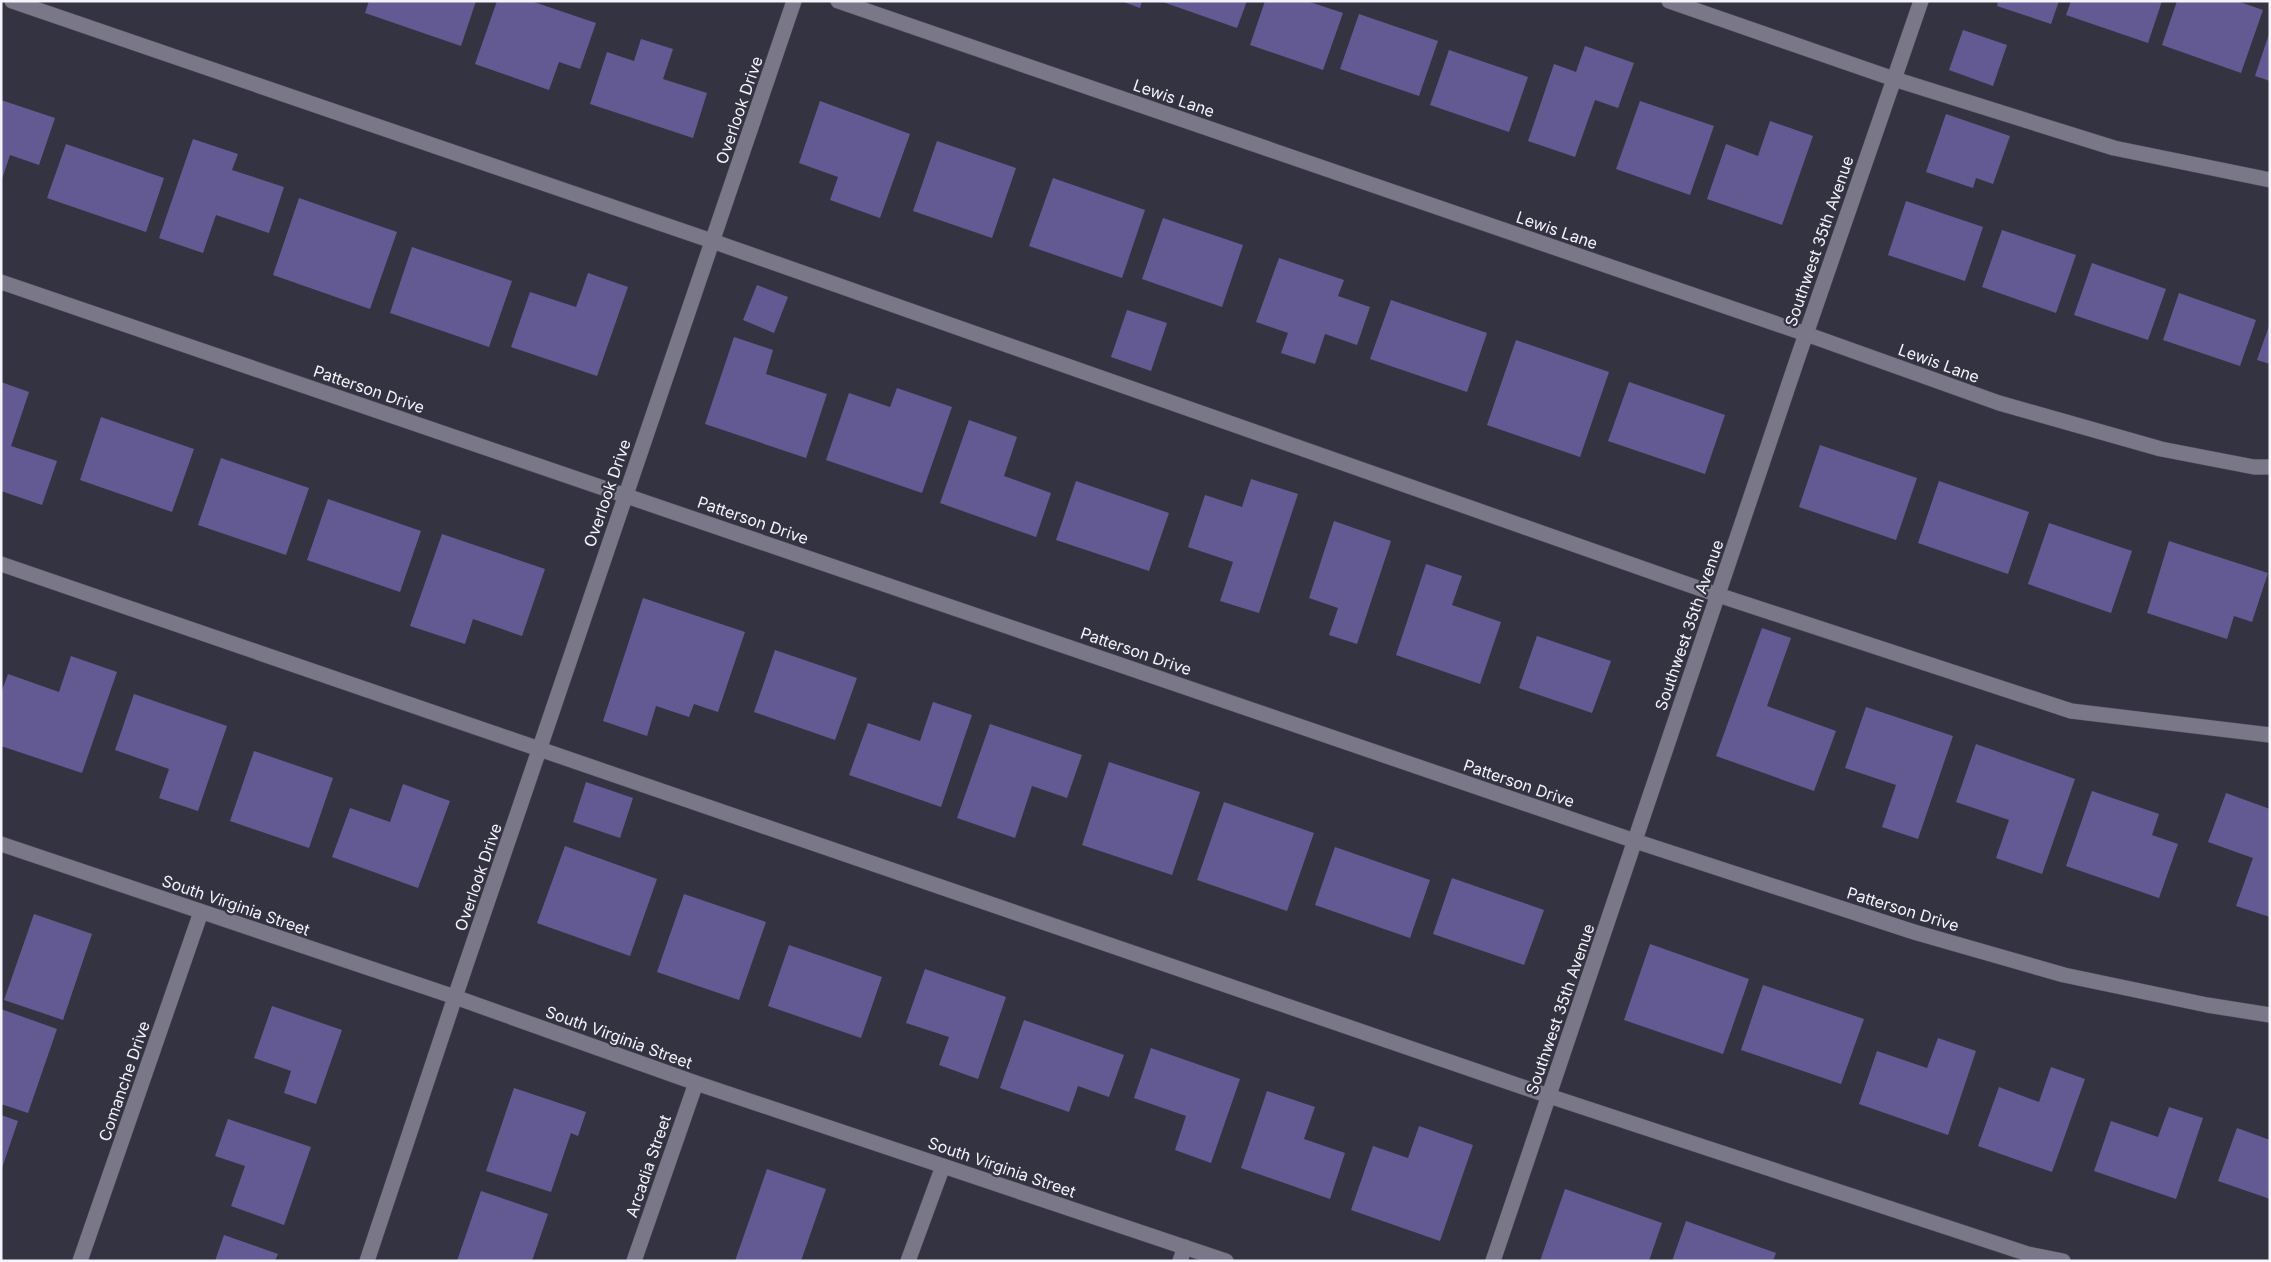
<svg xmlns="http://www.w3.org/2000/svg" width="2271" height="1262" viewBox="0 0 2271 1262" font-family="Inter,sans-serif">
	<style>
		.building { fill: #645a93 }
		.lines { fill: none; stroke-linecap: round; stroke-linejoin: round }
		.lane-casing { stroke: #504e5a; stroke-width: 16 }
		.street-casing { stroke: #504e5a; stroke-width: 16 }
		.secondary-casing { stroke: #504e5a; stroke-width: 16 }
		.lane { stroke: #7a7888; stroke-width: 15 }
		.street { stroke: #7a7888; stroke-width: 15 }
		.secondary { stroke: #7a7888; stroke-width: 15 }
		.labels { text-anchor: middle; stroke-width: 4.5; stroke-linejoin: round; paint-order: stroke }
		.street-label { font-size: 16px; fill: #f5f4fd; stroke: #343341 }
	</style>
	<rect width="100%" height="100%" fill="#343341"/>
	<g class="building">
		<polygon points="369,1 476,1 461,46 365,13"/>
		<polygon points="497,1 531,1 596,23 580,69 559,62 549,90 475,64"/>
		<polygon points="1121,1 1142,1 1140,8"/>
		<polygon points="1160,1 1247,1 1237,28"/>
		<polygon points="1265,1 1307,1 1343,13 1323,70 1250,45"/>
		<polygon points="1998,1 2059,1 2051,24 1997,6"/>
		<polygon points="2071,1 2162,1 2148,43 2066,15"/>
		<polygon points="2177,1 2237,1 2263,10 2241,73 2162,45"/>
		<polygon points="1359,14 1438,41 1419,96 1340,69"/>
		<polygon points="1963,30 2007,45 1993,86 1949,70"/>
		<polygon points="2269,34 2270,34 2270,81 2255,76"/>
		<polygon points="641,39 673,49 663,79 707,93 693,138 590,104 607,52 634,61"/>
		<polygon points="1585,46 1634,63 1618,108 1595,100 1575,157 1528,141 1554,64 1576,72"/>
		<polygon points="1449,50 1528,77 1509,132 1430,105"/>
		<polygon points="1,100 55,118 39,165 10,155 2,179"/>
		<polygon points="820,101 910,134 880,218 830,200 838,177 799,163"/>
		<polygon points="1640,101 1714,126 1690,195 1616,169"/>
		<polygon points="1946,114 2010,136 1993,184 1976,178 1973,188 1926,172"/>
		<polygon points="1770,121 1813,136 1782,225 1707,199 1726,144 1758,156"/>
		<polygon points="193,139 238,154 232,170 284,187 269,233 216,215 203,253 159,238"/>
		<polygon points="937,141 1016,168 992,238 913,211"/>
		<polygon points="66,144 164,178 146,232 47,198"/>
		<polygon points="1053,178 1145,210 1122,278 1029,246"/>
		<polygon points="299,198 397,232 370,309 273,275"/>
		<polygon points="1906,201 1983,227 1965,281 1888,255"/>
		<polygon points="1163,218 1243,245 1222,307 1142,279"/>
		<polygon points="2002,230 2076,255 2056,313 1982,287"/>
		<polygon points="412,247 512,281 489,347 390,313"/>
		<polygon points="1279,258 1344,280 1338,296 1370,307 1357,345 1325,334 1315,364 1281,353 1288,333 1256,322"/>
		<polygon points="2092,263 2166,289 2148,340 2074,315"/>
		<polygon points="588,273 628,287 597,376 511,347 530,292 576,307"/>
		<polygon points="757,285 788,297 774,333 743,320"/>
		<polygon points="2179,293 2256,320 2240,366 2163,340"/>
		<polygon points="1391,300 1487,333 1467,392 1370,359"/>
		<polygon points="1127,310 1167,323 1151,371 1111,357"/>
		<polygon points="2270,323 2270,364 2257,360"/>
		<polygon points="734,337 773,350 766,374 827,394 806,458 705,424"/>
		<polygon points="1516,340 1609,372 1580,457 1487,425"/>
		<polygon points="1,382 29,392 11,446 57,461 42,505 1,491"/>
		<polygon points="1629,382 1725,415 1705,474 1608,441"/>
		<polygon points="897,388 952,407 922,493 826,460 849,393 890,407"/>
		<polygon points="101,417 194,449 172,512 80,480"/>
		<polygon points="969,420 1017,437 1004,476 1051,493 1036,537 940,503"/>
		<polygon points="1820,445 1917,478 1896,540 1799,507"/>
		<polygon points="221,458 309,488 286,555 198,525"/>
		<polygon points="1251,479 1298,494 1259,613 1220,601 1233,562 1188,547 1205,495 1242,507"/>
		<polygon points="1076,481 1169,513 1149,571 1056,540"/>
		<polygon points="1939,481 2029,512 2008,574 1918,543"/>
		<polygon points="328,499 421,531 400,592 307,560"/>
		<polygon points="1334,521 1391,541 1357,644 1329,635 1338,608 1309,598"/>
		<polygon points="2049,523 2132,551 2111,613 2028,584"/>
		<polygon points="442,534 545,569 522,636 473,619 465,644 410,626"/>
		<polygon points="2169,541 2268,573 2252,622 2234,616 2227,639 2147,613"/>
		<polygon points="1426,564 1462,576 1452,605 1501,622 1480,684 1396,655"/>
		<polygon points="643,598 745,632 718,712 694,704 689,717 656,706 647,736 603,721"/>
		<polygon points="1762,628 1791,638 1767,706 1836,731 1814,791 1716,756"/>
		<polygon points="1537,636 1611,661 1592,713 1519,688"/>
		<polygon points="775,650 857,678 835,740 754,712"/>
		<polygon points="71,656 117,672 82,773 1,746 1,693 8,674 59,692"/>
		<polygon points="134,694 227,726 198,811 159,798 169,769 115,750"/>
		<polygon points="933,702 972,715 941,807 849,775 868,723 920,741"/>
		<polygon points="1866,707 1953,736 1918,839 1882,827 1896,785 1845,768"/>
		<polygon points="990,724 1082,755 1067,798 1032,786 1015,838 957,818"/>
		<polygon points="1976,744 2075,779 2042,874 1996,858 2009,820 1956,802"/>
		<polygon points="254,751 333,778 309,848 230,821"/>
		<polygon points="1109,762 1200,792 1172,875 1082,845"/>
		<polygon points="586,782 633,798 620,838 573,822"/>
		<polygon points="403,784 450,801 418,888 332,857 350,808 390,822"/>
		<polygon points="2092,791 2159,814 2152,835 2178,844 2159,898 2066,866"/>
		<polygon points="2226,793 2270,809 2270,917 2236,906 2253,858 2208,842"/>
		<polygon points="1224,802 1314,833 1287,911 1197,880"/>
		<polygon points="565,846 657,879 630,956 537,923"/>
		<polygon points="1335,847 1430,880 1410,938 1315,905"/>
		<polygon points="1452,878 1544,910 1524,965 1433,934"/>
		<polygon points="684,894 766,922 739,1000 657,972"/>
		<polygon points="34,914 92,934 63,1020 4,1000"/>
		<polygon points="1650,944 1749,979 1723,1054 1624,1020"/>
		<polygon points="789,945 882,977 861,1038 768,1006"/>
		<polygon points="925,969 1006,997 978,1079 939,1065 949,1037 906,1023"/>
		<polygon points="1763,985 1864,1019 1841,1084 1741,1050"/>
		<polygon points="272,1006 342,1030 316,1104 284,1093 291,1071 254,1058"/>
		<polygon points="1,1009 57,1029 28,1113 1,1104"/>
		<polygon points="1024,1020 1124,1055 1109,1097 1078,1086 1069,1112 1000,1088"/>
		<polygon points="1938,1038 1976,1051 1948,1135 1859,1104 1877,1051 1927,1068"/>
		<polygon points="1151,1048 1240,1079 1211,1163 1175,1150 1186,1116 1134,1098"/>
		<polygon points="2051,1067 2085,1079 2052,1172 1978,1146 1999,1087 2039,1102"/>
		<polygon points="514,1088 586,1112 578,1136 571,1133 551,1192 486,1171"/>
		<polygon points="1267,1091 1315,1107 1304,1139 1345,1153 1330,1199 1241,1168"/>
		<polygon points="2169,1107 2203,1118 2176,1199 2094,1171 2111,1121 2158,1137"/>
		<polygon points="1,1115 18,1121 2,1168 1,1168"/>
		<polygon points="228,1119 311,1147 284,1225 231,1206 245,1166 215,1156"/>
		<polygon points="1419,1126 1473,1145 1440,1241 1351,1210 1373,1146 1408,1158"/>
		<polygon points="2237,1128 2270,1140 2270,1199 2218,1181"/>
		<polygon points="767,1169 826,1189 801,1261 735,1261"/>
		<polygon points="1565,1189 1662,1223 1649,1261 1540,1261"/>
		<polygon points="481,1191 548,1214 532,1261 457,1261"/>
		<polygon points="1686,1221 1776,1253 1773,1261 1672,1261"/>
		<polygon points="224,1235 278,1254 275,1261 215,1261"/>
	</g>
	<g class="lines">
		<g class="lane-casing">
			<g id="lane">
				<polyline points="12,1 712,241 1718,595 2071,711 2270,735"/>
				<polyline points="1669,1 1894,79 2114,148 2270,180"/>
				<polyline points="1,564 1549,1096 2028,1254 2063,1261"/>
				<polyline points="367,1261 455,997"/>
				<polyline points="908,1261 943,1166"/>
			</g>
		</g>
		<g class="street-casing">
			<g id="street">
				<polyline points="838,1 1806,334 1999,403 2161,449 2254,467 2270,467"/>
				<polyline points="1,282 1635,841 1914,932 2064,975 2207,1005 2270,1015"/>
				<polyline points="634,1261 696,1083"/>
				<polyline points="1180,1261 1185,1247"/>
				<polyline points="1493,1261 1797,360 1921,1"/>
			</g>
		</g>
		<g class="secondary-casing">
			<g id="secondary">
				<polyline points="1,844 455,997 696,1083 1226,1261"/>
				<polyline points="455,997 794,1"/>
				<polyline points="80,1261 201,912"/>
			</g>
		</g>
		<use href="#lane" class="lane"/>
		<use href="#street" class="street"/>
		<use href="#secondary" class="secondary"/>
	</g>
	<g class="labels">
		<g class="street-label">
			<text transform="translate(1174 98) rotate(19)" y="6">Lewis Lane</text>
			<text transform="translate(739 110) rotate(-71)" y="6">Overlook Drive</text>
			<text transform="translate(1557 230) rotate(19)" y="6">Lewis Lane</text>
			<text transform="translate(1819 241) rotate(-71)" y="6">Southwest 35th Avenue</text>
			<text transform="translate(1939 363) rotate(20)" y="6">Lewis Lane</text>
			<text transform="translate(369 389) rotate(19)" y="6">Patterson Drive</text>
			<text transform="translate(607 493) rotate(-71)" y="6">Overlook Drive</text>
			<text transform="translate(753 520) rotate(19)" y="6">Patterson Drive</text>
			<text transform="translate(1689 625) rotate(-71)" y="6">Southwest 35th Avenue</text>
			<text transform="translate(1136 651) rotate(19)" y="6">Patterson Drive</text>
			<text transform="translate(1519 783) rotate(19)" y="6">Patterson Drive</text>
			<text transform="translate(478 877) rotate(-71)" y="6">Overlook Drive</text>
			<text transform="translate(236 905) rotate(19)" y="6">South Virginia Street</text>
			<text transform="translate(1903 909) rotate(17)" y="6">Patterson Drive</text>
			<text transform="translate(1560 1009) rotate(-71)" y="6">Southwest 35th Avenue</text>
			<text transform="translate(619 1037) rotate(20)" y="6">South Virginia Street</text>
			<text transform="translate(124 1081) rotate(-71)" y="6">Comanche Drive</text>
			<text transform="translate(648 1166) rotate(-71)" y="6">Arcadia Street</text>
			<text transform="translate(1002 1167) rotate(19)" y="6">South Virginia Street</text>
		</g>
	</g>
	<rect width="2271" height="1262" fill="none" stroke="#f5f4fd" stroke-width="5"/>
</svg>
